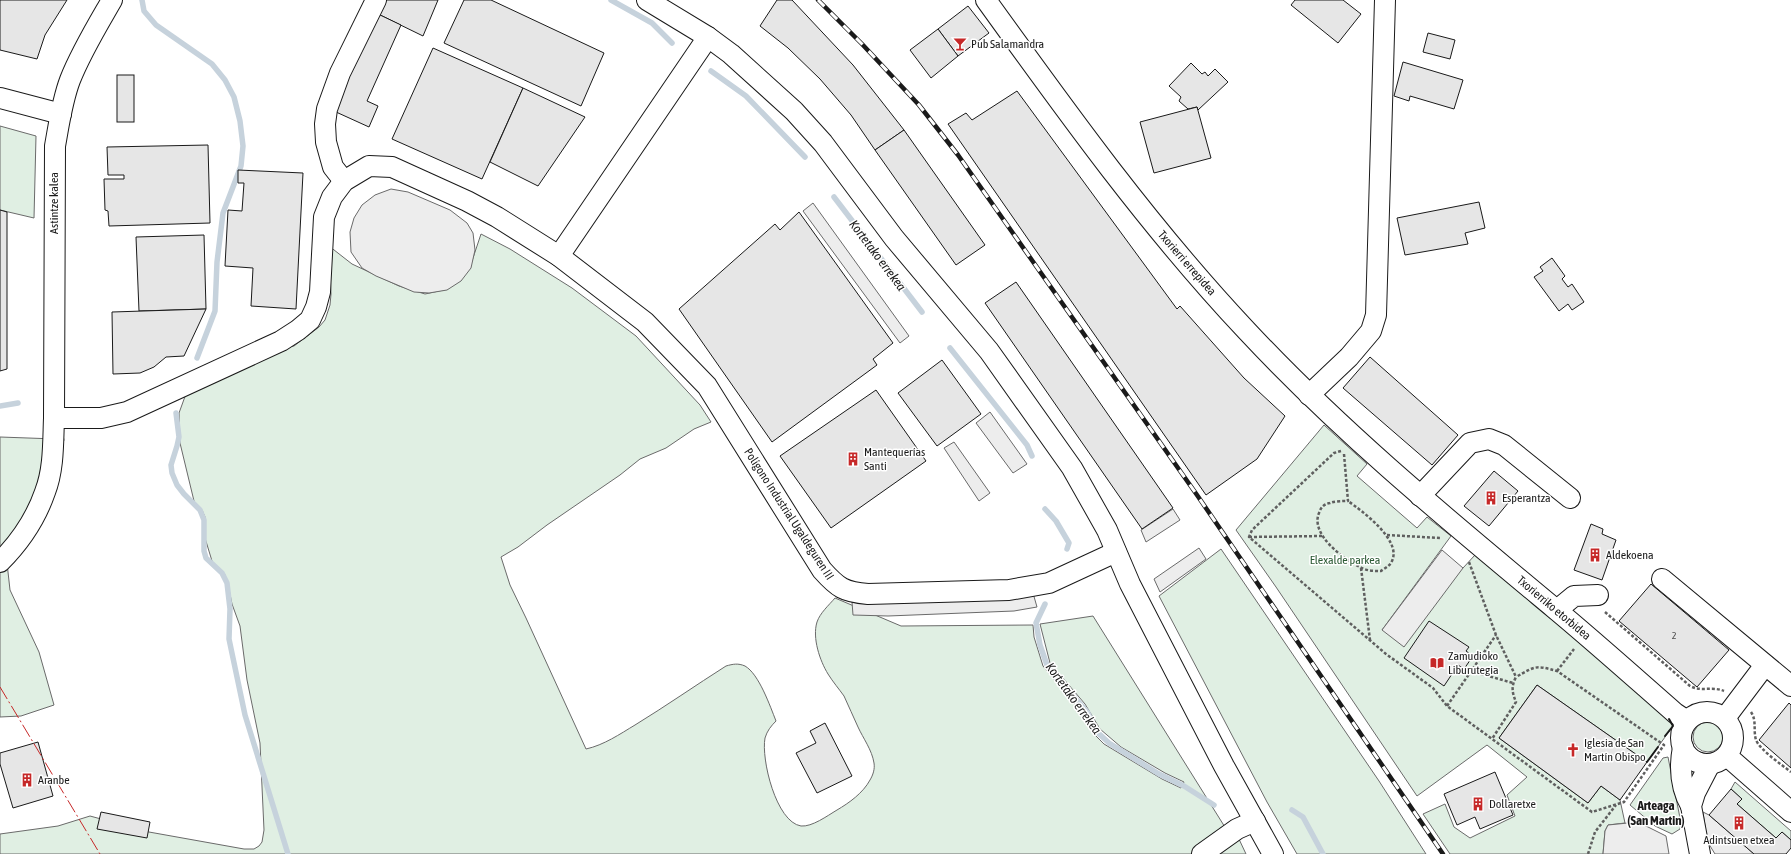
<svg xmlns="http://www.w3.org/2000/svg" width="1791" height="854" viewBox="0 0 1791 854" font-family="'Asap Condensed',sans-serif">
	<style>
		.green { fill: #e0efe3; stroke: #6a6a6a }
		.parking { fill: #ededed; stroke: #6a6a6a }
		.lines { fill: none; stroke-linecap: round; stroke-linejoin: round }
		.stream { stroke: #c6d2dc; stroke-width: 5.5 }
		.building { fill: #e6e6e6; stroke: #1a1a1a }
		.minor-casing { stroke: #1a1a1a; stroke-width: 22 }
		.path { stroke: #5f5f5f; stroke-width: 2.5; stroke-dasharray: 3 2; stroke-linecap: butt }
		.minor { stroke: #fff; stroke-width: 20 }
		.rail-casing { stroke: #1a1a1a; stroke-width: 4.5 }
		.rail { stroke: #fff; stroke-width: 3; stroke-dasharray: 9; stroke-linecap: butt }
		.wall { stroke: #1a1a1a; stroke-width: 2 }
		.power { stroke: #c62828; stroke-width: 1; stroke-dasharray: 14 3 2 3; stroke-linecap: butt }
		.labels { text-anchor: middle; stroke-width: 3; stroke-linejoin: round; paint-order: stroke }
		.number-label { font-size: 10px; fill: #4d4d4d }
		.poi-label { font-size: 12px; fill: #1a1a1a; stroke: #fff; text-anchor: start }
		.street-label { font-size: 12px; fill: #1a1a1a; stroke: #fff }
		.park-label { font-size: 12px; fill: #2b5a34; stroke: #fff }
		.water-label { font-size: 13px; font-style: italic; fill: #1a1a1a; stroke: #fff }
		.neighbourhood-label { font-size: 13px; font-weight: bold; fill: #1a1a1a; stroke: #fff }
	</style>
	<rect width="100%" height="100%" fill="#fff"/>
	<g class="green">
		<polygon points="0,126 36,136 34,218 0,210"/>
		<path d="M 481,234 L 510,249 L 572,288 L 636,336 L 700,405 L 711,422 L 694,429 L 666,448 L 640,459 L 620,475 L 547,525 L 518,547 L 501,557 L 510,585 L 526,618 L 586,749 C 604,745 620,734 635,725 C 666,706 696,685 726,666 C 733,664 738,663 745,666 C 759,674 770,706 776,721 C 771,726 767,731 765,738 C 761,759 776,822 801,826 C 812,827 827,816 837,810 C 849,803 863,793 870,780 C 873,775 875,769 874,763 C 872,750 863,738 858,727 C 853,717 849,706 844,696 C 839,689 833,682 828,674 C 820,661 812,638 817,622 C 820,613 829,605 835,598 L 901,626 L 1033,625 L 1034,637 L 1043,666 L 1079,709 L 1094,734 L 1104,744 L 1162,779 L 1181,788 L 1184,782 L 1165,773 L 1121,747 L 1100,729 L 1085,704 L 1050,663 L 1040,624 L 1093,616 L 1228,832 L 1195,854 L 0,854 L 0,834 L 58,826 L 90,816 L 149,832 L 244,849 L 254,849 L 259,846 L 262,842 L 264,830 L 260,743 L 247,680 L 240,626 L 232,604 L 227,580 L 224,573 L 212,561 L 205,538 L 205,517 L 202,510 L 194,501 L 180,443 L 179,413 L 191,380 L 281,348 L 294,346 L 319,327 L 325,320 L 330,305 L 331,294 L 329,246 L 352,264 L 399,286 L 425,294 L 448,289 L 472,261 Z"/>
		<polygon points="1324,425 1367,464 1357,476 1417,528 1427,517 1451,536 1382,630 1463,568 1475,555 1667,716 1673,726 1647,762 1537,685 1499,738 1588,803 1601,786 1620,800 1625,823 1608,825 1605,831 1603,854 1450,854 1423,814 1445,804 1454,827 1470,838 1515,816 1507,795 1527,777 1487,745 1417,796 1276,587 1236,530"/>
		<polygon points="62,431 64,440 57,459 7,563 10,590 39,652 54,705 21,716 0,717 0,437 56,439"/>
		<polygon points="1221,549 1379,781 1426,854 1297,854 1267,802 1159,596"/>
		<circle cx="1708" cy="737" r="15"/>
		<polygon points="1668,757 1681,823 1680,829 1672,834 1655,826 1630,805 1663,758"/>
		<polygon points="1735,782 1791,831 1791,840 1782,832 1776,838 1737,804 1742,799 1731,789"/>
		<polygon points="1238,837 1246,854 1211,854"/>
	</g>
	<g class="parking">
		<polygon points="391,189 408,192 450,210 467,223 473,233 475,250 471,268 461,281 447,290 429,293 414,292 376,276 362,268 351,252 350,232 354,218 362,205 375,195"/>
		<polygon points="813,203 909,336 900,343 803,211"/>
		<polygon points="990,412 1027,464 1013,473 976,423"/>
		<polygon points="954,442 990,493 979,501 944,448"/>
		<polygon points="1173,509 1180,520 1146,542 1141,530"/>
		<polygon points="1199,548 1206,559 1160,592 1154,579"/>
		<polygon points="1442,550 1463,568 1404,647 1382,630"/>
		<polygon points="1033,593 1037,607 1014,611 888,616 853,615 852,602 931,600"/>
		<polygon points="1703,812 1709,815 1754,854 1715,854 1707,841"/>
		<polygon points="1638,822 1666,836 1669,854 1603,854 1605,831 1608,825"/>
	</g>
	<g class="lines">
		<g class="stream">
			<polyline points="142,0 144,11 156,25 212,64 225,80 234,97 240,121 243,146 241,166 223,213 217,262 215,311 197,358"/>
			<polyline points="611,0 652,23 672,43"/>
			<polyline points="711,71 746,96 805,157"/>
			<polyline points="834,197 922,312"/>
			<polyline points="950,348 1027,445 1032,456"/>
			<polyline points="0,406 18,403"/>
			<polyline points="176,413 179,437 177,446 171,465 172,473 177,485 184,494 200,510 204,520 204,551 206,558 222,573 227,583 230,609 229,639 245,715 288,854"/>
			<polyline points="1045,509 1056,521 1069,543 1067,549"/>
			<polyline points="1045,604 1036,623 1040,645 1047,665 1088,713 1096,731 1109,743 1159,774 1184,786 1214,805"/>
			<polyline points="1292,810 1303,817 1323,854"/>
		</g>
	</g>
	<g class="building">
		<polygon points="0,0 67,0 45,35 37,59 0,50"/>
		<polygon points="384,0 438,0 423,36 378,14"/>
		<polygon points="464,0 491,0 604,53 581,106 444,43"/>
		<polygon points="777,0 792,0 853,65 904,130 875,150 851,115 820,79 788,48 760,26"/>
		<polygon points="1295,0 1343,0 1361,14 1338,43 1291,5"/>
		<polygon points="968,6 989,33 958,56 938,29"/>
		<polygon points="378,14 401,25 367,101 378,106 369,127 336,112 342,92"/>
		<polygon points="938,29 958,56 931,78 910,50"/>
		<polygon points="1428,33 1455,40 1450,59 1423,52"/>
		<polygon points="433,48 523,88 482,179 392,139"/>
		<polygon points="1403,62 1463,80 1454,109 1410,96 1409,101 1394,96"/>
		<polygon points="1191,63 1202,74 1205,72 1208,76 1215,69 1228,82 1198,110 1197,107 1188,109 1179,101 1181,97 1169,86"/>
		<rect x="117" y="75" width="17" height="47"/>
		<polygon points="523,88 585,117 538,186 490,162"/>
		<polygon points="1017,91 1177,309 1180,306 1244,378 1285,416 1257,459 1206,495 948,124 966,113 972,120"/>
		<polygon points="1197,107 1211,158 1154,173 1140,122"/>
		<polygon points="904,130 985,245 956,265 875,150"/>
		<polygon points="208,145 210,223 109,226 108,211 105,210 104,179 124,179 124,175 108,175 107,147"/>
		<polygon points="238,170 303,173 296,309 251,306 253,268 225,266 228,210 242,211 244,183 238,183"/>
		<polygon points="1479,202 1485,228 1465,233 1468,244 1405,255 1397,218"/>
		<polygon points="0,210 7,212 7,369 0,371"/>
		<polygon points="799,212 893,343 873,359 877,365 772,442 679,309 775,224 780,230"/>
		<polygon points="204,235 206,309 139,311 136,237"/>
		<polygon points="1552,258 1565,276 1562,279 1568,287 1572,284 1584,302 1572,310 1568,304 1559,311 1534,277 1543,271 1540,267"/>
		<polygon points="1016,282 1173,508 1142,529 985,303"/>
		<polygon points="206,309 184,356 166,357 154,367 140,373 113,374 112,312"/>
		<polygon points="1370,357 1458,435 1432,465 1343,388"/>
		<polygon points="942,360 981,414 937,446 898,393"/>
		<polygon points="876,390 926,461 831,528 780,456"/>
		<polygon points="1494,471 1518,491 1489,526 1464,506"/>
		<polygon points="1591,524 1603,529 1602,534 1616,540 1602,580 1574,570"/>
		<polygon points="1651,584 1729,650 1697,687 1619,621"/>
		<polygon points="1429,621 1469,647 1466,651 1473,656 1464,669 1458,665 1444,686 1404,658"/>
		<polygon points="1537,685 1647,762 1620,800 1601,786 1588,803 1499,738"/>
		<polygon points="1789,703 1791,705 1791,768 1759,740"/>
		<polygon points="825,723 852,776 817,793 796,753 816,743 810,731"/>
		<polygon points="38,742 53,796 13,808 0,764 0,753"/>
		<polygon points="1495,772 1513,815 1480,829 1475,817 1457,825 1444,794"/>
		<polygon points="1731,789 1742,799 1737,804 1776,838 1782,832 1791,840 1791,848 1786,854 1754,854 1709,815"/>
		<polygon points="101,812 150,822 147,838 97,829"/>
	</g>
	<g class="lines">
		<g class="minor-casing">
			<g id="minor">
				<polyline points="647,0 708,37 731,54 794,111 823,143 894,238 989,351 1072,468 1107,530 1130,584 1224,766 1273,854"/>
				<path d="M 986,0 C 1068,114 1150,228 1246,330 C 1341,432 1447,519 1554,608 C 1595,642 1635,678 1675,713 L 1687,721"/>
				<polyline points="0,98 61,114"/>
				<polyline points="344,181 333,167 326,142 325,124 327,109 340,73 376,0"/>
				<polyline points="559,256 708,37"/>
				<polyline points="1309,395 1349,357 1371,331 1376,315 1385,0"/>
				<path d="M 54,418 L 101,418 L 127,412 L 281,341 L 298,330 L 310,320 L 316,307 L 320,292 L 324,217 L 332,197 L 344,181 L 369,166 L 392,167 L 467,201 L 497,217 L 559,256 L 645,322 L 707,386 L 822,570 C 838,588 844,592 868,594 L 1009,590 L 1049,583 L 1116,552"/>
				<polyline points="1420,496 1470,443 1489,439 1504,445 1570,498"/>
				<path d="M 0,562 C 19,543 36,518 45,492 C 54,469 53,442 54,418 L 55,146 C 59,124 62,101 70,80 C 81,52 97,26 112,0"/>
				<polyline points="1662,579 1791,686"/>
				<polyline points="1557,610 1574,596 1598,595"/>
				<circle cx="1707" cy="738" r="26"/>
				<polyline points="1725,718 1765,665"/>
				<path d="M 1683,747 C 1679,768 1680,787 1691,806"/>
				<polyline points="1727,756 1791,812"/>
				<polyline points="1202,854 1237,829 1255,821"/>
				<polyline points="1700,854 1691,806 1695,793 1710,764"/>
			</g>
		</g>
		<g class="path">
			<path d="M 1341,451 L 1334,453 L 1252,530 L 1249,537 L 1386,654 L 1433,688 L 1447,706 L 1592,812 L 1624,802 L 1664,745 L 1557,671 C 1536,665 1535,666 1516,677"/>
			<path d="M 1344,454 L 1348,501 C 1342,501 1335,501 1330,503 C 1324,504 1321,507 1319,513 C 1310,534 1343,559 1360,567 C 1366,571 1374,571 1381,571 C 1385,568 1390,566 1392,561 C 1402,540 1362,511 1348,501"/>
			<polyline points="1387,535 1440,538"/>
			<polyline points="1249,537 1322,536"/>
			<path d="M 1469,562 L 1496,635 L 1516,677 C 1511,687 1512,692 1516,702 L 1492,739"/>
			<polyline points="1361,568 1370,640"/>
			<path d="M 1605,612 L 1690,686 C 1701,692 1712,686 1724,691"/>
			<polyline points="1471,671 1513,683"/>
			<polyline points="1557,671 1574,649"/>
			<polyline points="1447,706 1496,635"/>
			<path d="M 1751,712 C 1757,721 1753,730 1756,740 C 1760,750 1782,765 1791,772"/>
			<polyline points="1588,854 1595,832 1616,805"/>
		</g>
		<use href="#minor" class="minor"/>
		<g class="rail-casing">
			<polyline id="rail" points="818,0 862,44 919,105 958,155 1197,495 1443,854"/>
		</g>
		<use href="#rail" class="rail"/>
		<g class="wall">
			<polyline points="1665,736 1673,726 1669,719"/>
			<polyline points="1647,762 1658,747"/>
		</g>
		<polyline class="power" points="0,687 100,854"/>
	</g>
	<defs>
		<g id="bar-bare" transform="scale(1.08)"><path d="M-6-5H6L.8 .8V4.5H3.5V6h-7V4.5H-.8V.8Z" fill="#c62828" stroke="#fff" stroke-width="2.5" paint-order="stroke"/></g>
		<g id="building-bare" transform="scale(1.08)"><path d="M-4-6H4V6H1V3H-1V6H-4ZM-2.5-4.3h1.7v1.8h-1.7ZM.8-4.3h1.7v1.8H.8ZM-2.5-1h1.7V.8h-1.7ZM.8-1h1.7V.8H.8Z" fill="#c62828" stroke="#fff" stroke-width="2.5" paint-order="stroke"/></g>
		<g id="library-bare" transform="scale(1.08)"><path d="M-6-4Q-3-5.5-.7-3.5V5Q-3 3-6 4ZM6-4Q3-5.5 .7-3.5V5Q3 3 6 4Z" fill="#c62828" stroke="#fff" stroke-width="2.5" paint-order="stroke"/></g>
		<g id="church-bare" transform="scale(1.08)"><path d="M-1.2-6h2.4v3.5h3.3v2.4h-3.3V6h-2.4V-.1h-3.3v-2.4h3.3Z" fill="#c62828" stroke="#fff" stroke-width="2.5" paint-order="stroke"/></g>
	</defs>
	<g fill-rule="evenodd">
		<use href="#bar-bare" x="960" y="44"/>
		<use href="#building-bare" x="853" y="459"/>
		<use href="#building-bare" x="1491" y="498"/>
		<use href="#building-bare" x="1595" y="555"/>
		<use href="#library-bare" x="1437" y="663"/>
		<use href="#church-bare" x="1573" y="750"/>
		<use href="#building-bare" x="27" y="780"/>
		<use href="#building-bare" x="1478" y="804"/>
		<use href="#building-bare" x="1739" y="823"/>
	</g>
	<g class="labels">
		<g class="number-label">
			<text x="1674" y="639">2</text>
		</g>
		<g class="poi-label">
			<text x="971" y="48">Pub Salamandra</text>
			<text x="864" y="456">Mantequerías<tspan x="864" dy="14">Santi</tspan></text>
			<text x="1502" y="502">Esperantza</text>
			<text x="1606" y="559">Aldekoena</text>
			<text x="1448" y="660">Zamudioko<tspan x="1448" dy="14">Liburutegia</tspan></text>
			<text x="1584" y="747">Iglesia de San<tspan x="1584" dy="14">Martín Obispo</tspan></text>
			<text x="38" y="784">Aranbe</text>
			<text x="1489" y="808">Dollaretxe</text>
			<text x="1739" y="844" text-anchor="middle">Adintsuen etxea</text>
		</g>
		<g class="street-label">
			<text transform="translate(54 203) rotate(-90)" y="4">Astintze kalea</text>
			<text transform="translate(1187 263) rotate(49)" y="4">Txorierri errepidea</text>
			<text transform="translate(789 514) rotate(57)" y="4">Polígono Industrial Ugaldeguren III</text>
			<text transform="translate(1554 608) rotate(40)" y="4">Txorierriko etorbidea</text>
		</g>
		<g class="park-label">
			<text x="1345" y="564">Elexalde parkea</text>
		</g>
		<g class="water-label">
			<text transform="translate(878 255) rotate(53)" y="5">Kortetako errekea</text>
			<text transform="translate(1074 698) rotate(54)" y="5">Kortetako errekea</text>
		</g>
		<g class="neighbourhood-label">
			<text x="1656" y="810">Arteaga<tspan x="1656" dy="15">(San Martin)</tspan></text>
		</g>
	</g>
</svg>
